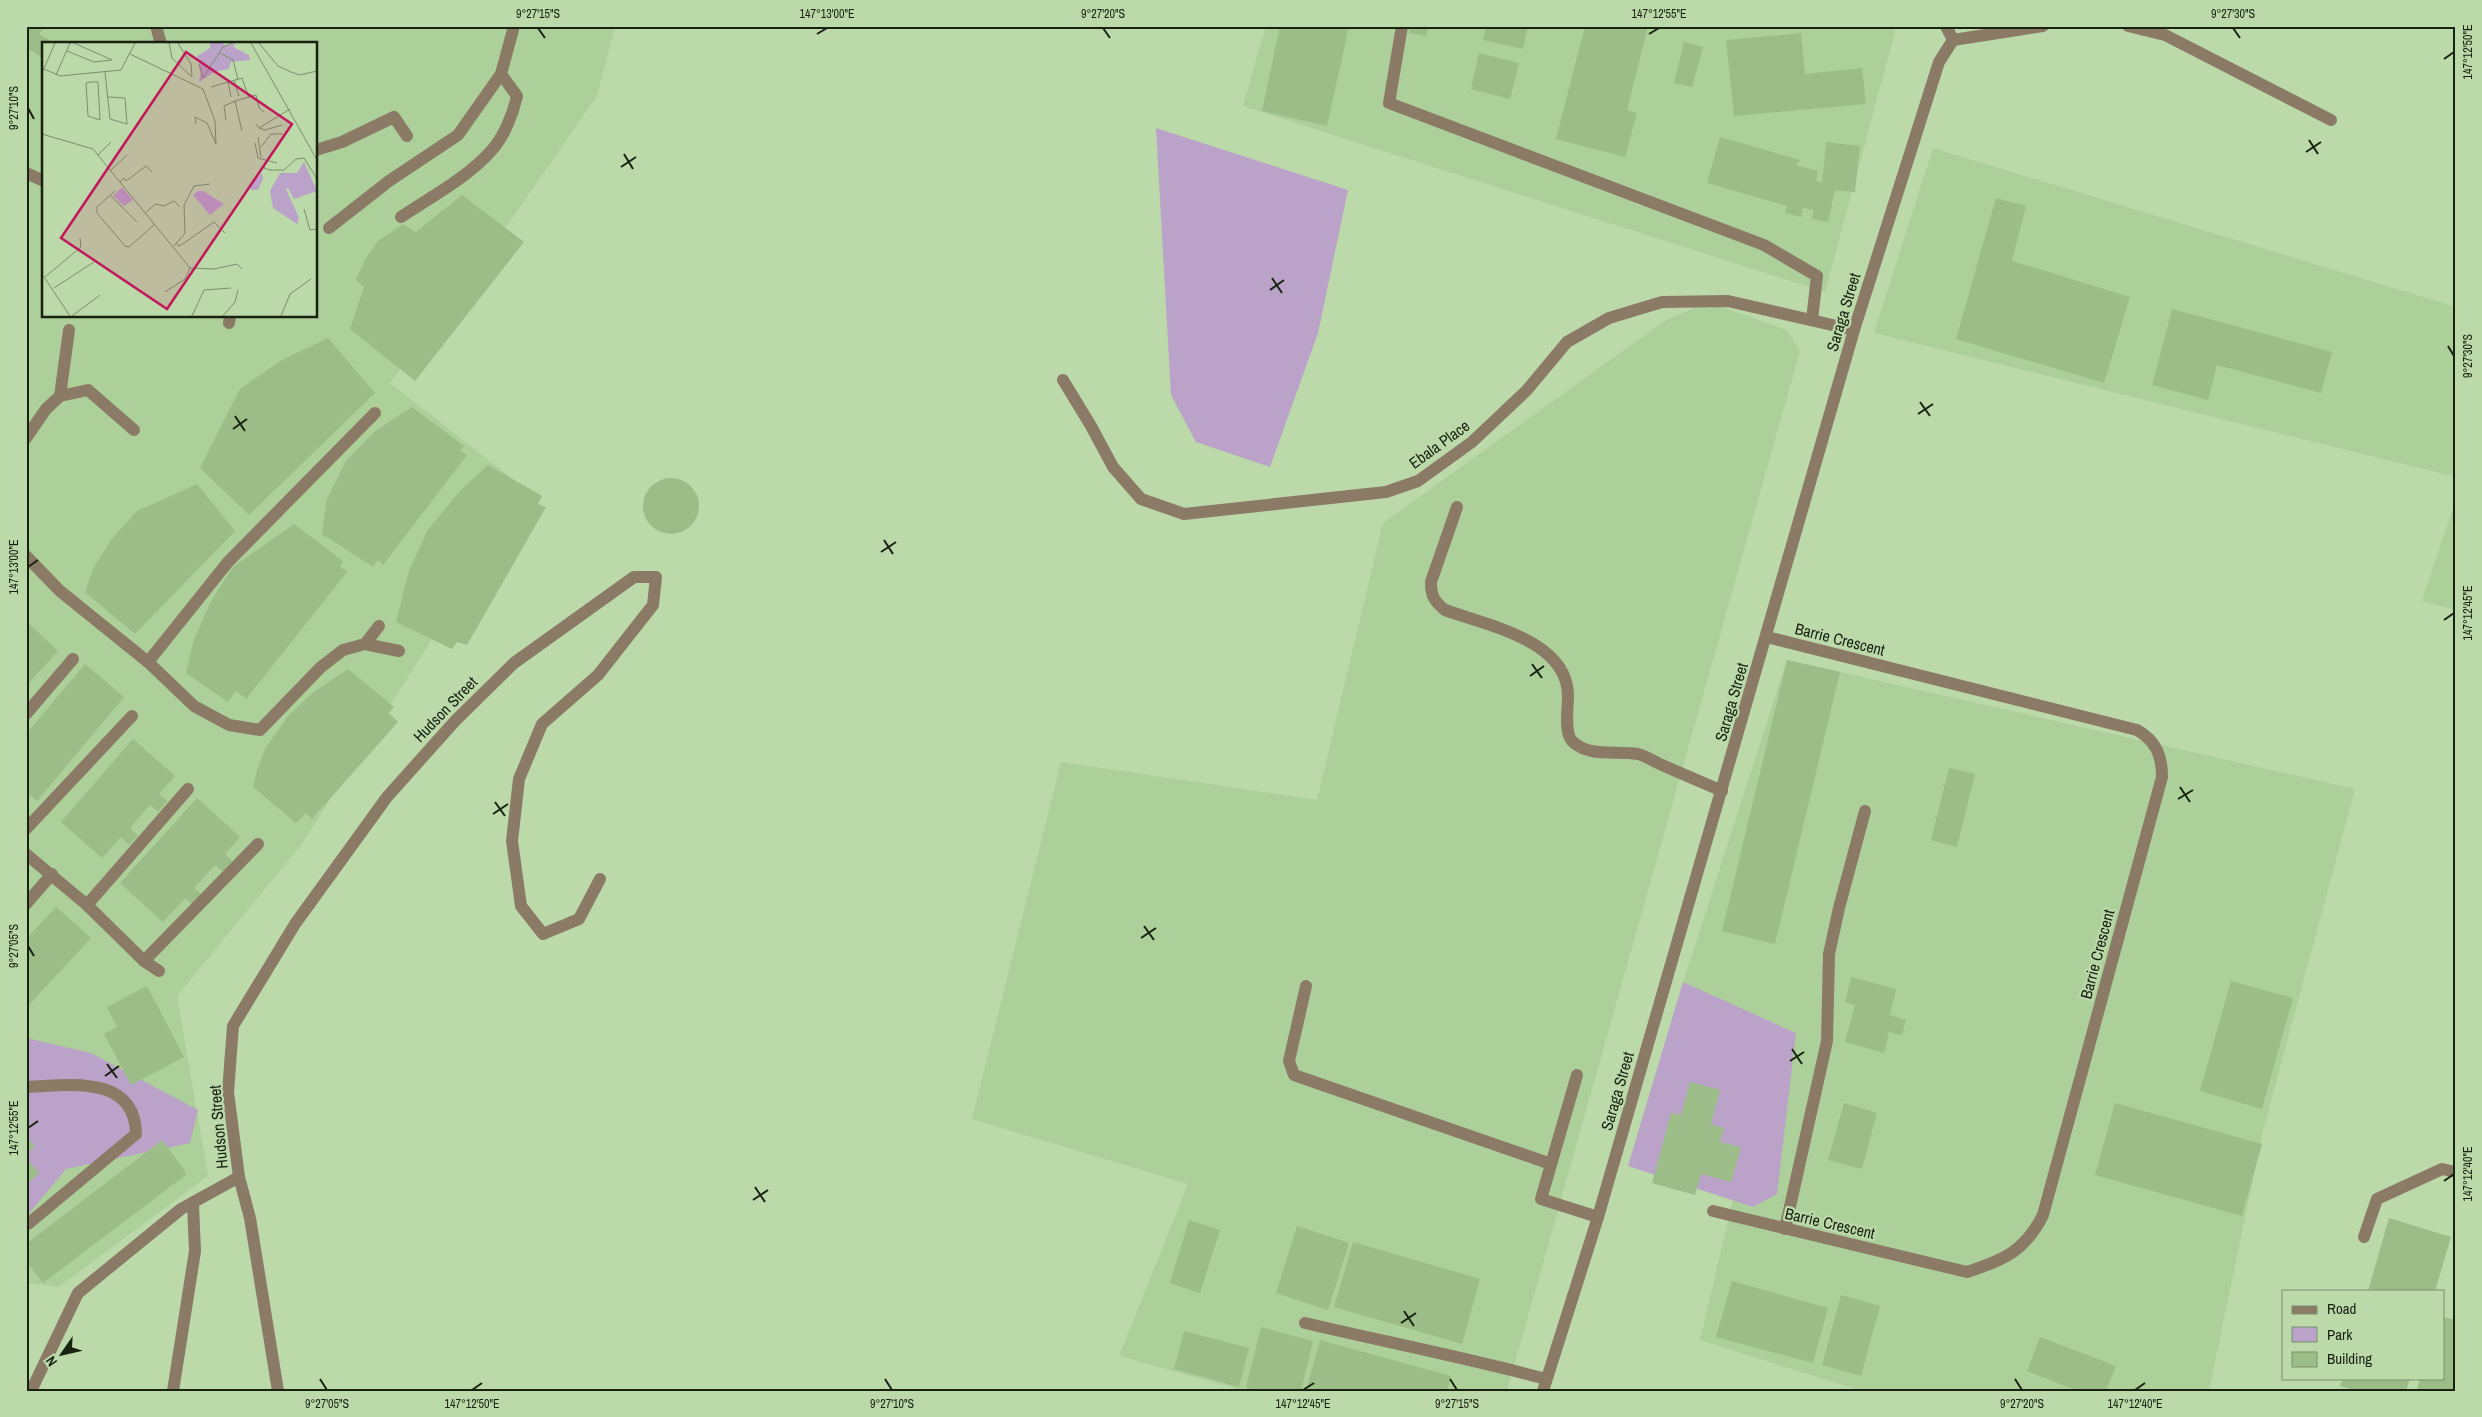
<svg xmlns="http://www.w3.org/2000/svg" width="2482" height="1417" viewBox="0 0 2482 1417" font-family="'Archivo Narrow',sans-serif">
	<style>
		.built { fill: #adcf99; fill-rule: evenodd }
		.green { fill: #baa2c8 }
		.building { fill: #9cbd87 }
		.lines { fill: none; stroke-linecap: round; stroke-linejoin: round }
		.minor { stroke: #8b7a65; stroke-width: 12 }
		.ticks { fill: none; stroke: #172210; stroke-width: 2 }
		.labels { text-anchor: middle; stroke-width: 4.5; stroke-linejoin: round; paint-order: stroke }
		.street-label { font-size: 16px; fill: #172210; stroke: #bcd9aa }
		.inset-road { fill: none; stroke: #7a906c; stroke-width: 1 }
		.view { fill: #c2185b; fill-opacity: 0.15; stroke: #c2185b; stroke-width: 2.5 }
		.inset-edge { fill: none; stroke: #172210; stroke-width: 2.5 }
		.neatline { fill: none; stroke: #172210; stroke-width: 2 }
		.ticks-label { font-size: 12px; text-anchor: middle; fill: #172210 }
	</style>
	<rect width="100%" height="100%" fill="#bcd9aa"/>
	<g class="built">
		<path d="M 26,26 L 615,26 L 597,96 L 501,234 L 390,383 L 527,490 L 301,845 L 177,996 L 208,1176 L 59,1287 L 26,1283 ZM 44,44 L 316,44 L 316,316 L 44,316 Z"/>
		<polygon points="1266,26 1893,26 1895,32 1825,292 1243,106"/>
		<polygon points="1933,148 2456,307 2456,477 1874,333"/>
		<polygon points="1709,302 1786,330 1800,351 1507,1391 1245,1391 1119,1356 1188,1184 972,1119 1061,762 1317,800 1383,523 1666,320"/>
		<polygon points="2456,499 2456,610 2422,601"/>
		<polygon points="1787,660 2355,789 2263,1131 2209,1391 1861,1391 1700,1340 1733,1200 1753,1207 1796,1033 1683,983"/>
	</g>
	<g class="green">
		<polygon points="1156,128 1348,190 1318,333 1270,467 1196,442 1171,395"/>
		<polygon points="1683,982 1796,1033 1777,1194 1753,1207 1628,1166"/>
		<polygon points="26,1038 91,1053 198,1110 190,1143 66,1169 26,1217"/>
	</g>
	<g class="building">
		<polygon points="26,26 43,29 39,34 52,42 44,44 43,58 28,49 26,52"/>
		<polygon points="1280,26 1349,26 1327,126 1262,111"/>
		<polygon points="1411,26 1428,26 1426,36 1409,33"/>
		<polygon points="1486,26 1528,26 1523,49 1483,40"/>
		<polygon points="1585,26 1648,26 1627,110 1637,113 1625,157 1556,139"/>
		<polygon points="1801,33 1805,74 1862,68 1866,104 1734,116 1726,40"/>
		<polygon points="1684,42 1703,47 1692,87 1674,83"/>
		<polygon points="1479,53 1519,63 1510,99 1471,89"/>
		<polygon points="1720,137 1800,160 1796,165 1818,171 1816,181 1822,183 1826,142 1860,146 1855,192 1835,190 1828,222 1812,219 1814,210 1803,208 1801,217 1785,213 1787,206 1707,183"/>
		<polygon points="462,195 524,242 415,381 350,329 364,287 356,280 365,260 378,241 403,224 416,232"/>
		<polygon points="1996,198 2026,206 2012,261 2130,297 2104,383 1956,339"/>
		<polygon points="2172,309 2332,352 2321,393 2217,365 2208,400 2152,385"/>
		<polygon points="328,338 375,393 249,515 200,468 240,389 282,360"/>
		<polygon points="412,407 464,446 460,451 467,455 383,565 378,560 373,567 322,534 327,499 346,461 374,432"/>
		<polygon points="488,465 542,496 538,504 546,507 467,645 457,642 452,649 396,622 409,571 427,531 460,491"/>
		<circle cx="671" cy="506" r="28"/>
		<polygon points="197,484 235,531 135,634 85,592 93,569 111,540 137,511"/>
		<polygon points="294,524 343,561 340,567 347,572 246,699 236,691 228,702 186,673 194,639 212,599 233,567"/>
		<polygon points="26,621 58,651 26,686"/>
		<polygon points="1787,660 1840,672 1775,944 1722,931"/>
		<polygon points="85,664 124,697 37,801 26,792 26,734"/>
		<polygon points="348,669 394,707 389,713 398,722 312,819 306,813 296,823 253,787 257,770 266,747 289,715 311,694"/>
		<polygon points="133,739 175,776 159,794 167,801 158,812 150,805 130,828 138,836 129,845 121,837 102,858 61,822"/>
		<polygon points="1949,768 1975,774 1957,847 1931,840"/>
		<polygon points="197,798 240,837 225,854 233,862 223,872 215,865 194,888 201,894 193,905 185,898 163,922 120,883"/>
		<polygon points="56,907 91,938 26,1008 26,939"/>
		<polygon points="1851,977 1896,989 1890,1015 1906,1020 1902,1035 1889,1032 1884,1053 1845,1042 1855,1005 1845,1002"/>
		<polygon points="2231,981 2293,998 2262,1109 2200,1091"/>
		<polygon points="147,986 184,1057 131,1085 104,1034 117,1027 107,1007"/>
		<polygon points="1690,1082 1720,1090 1711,1124 1724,1128 1720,1142 1741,1147 1731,1182 1701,1174 1695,1195 1652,1183 1671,1113 1681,1115"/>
		<polygon points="1844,1103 1877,1113 1862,1169 1828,1160"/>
		<polygon points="2115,1103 2262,1144 2242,1216 2095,1175"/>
		<polygon points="26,1137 35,1146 26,1154"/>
		<polygon points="162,1140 187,1174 43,1283 26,1261 26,1244"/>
		<polygon points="26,1158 39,1173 26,1185"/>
		<polygon points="2389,1218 2451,1237 2435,1291 2368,1291"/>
		<polygon points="1189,1220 1220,1230 1200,1293 1170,1283"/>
		<polygon points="1297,1226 1349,1243 1328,1310 1276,1293"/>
		<polygon points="1353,1242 1480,1279 1462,1344 1334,1307"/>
		<polygon points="1732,1281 1828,1308 1813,1363 1716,1337"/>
		<polygon points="1841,1295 1880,1306 1861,1376 1822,1365"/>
		<polygon points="2443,1317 2456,1320 2456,1391 2417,1391 2420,1378 2443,1378"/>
		<polygon points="1261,1327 1313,1341 1301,1391 1258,1391 1246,1388"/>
		<polygon points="1184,1331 1249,1348 1239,1387 1174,1369"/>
		<polygon points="2040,1337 2116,1366 2106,1391 2078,1391 2027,1371"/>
		<polygon points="1320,1340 1451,1376 1447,1391 1306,1391"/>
		<polygon points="2343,1378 2410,1378 2406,1391 2357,1391 2340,1386"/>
	</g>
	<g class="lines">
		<g class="minor">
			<polyline points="156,26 161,44"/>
			<polyline points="1402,26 1389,103 1764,245 1817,276 1812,320"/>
			<polyline points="2128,26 2165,35 2331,120"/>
			<polyline points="1953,40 2043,26"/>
			<polyline points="316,150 342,142 394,117 407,136"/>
			<polyline points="26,173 44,181"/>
			<path d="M 401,217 C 431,197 467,178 491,151 C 504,137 513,114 517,96 L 501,74"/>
			<polyline points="329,228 389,181 458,135 501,74 514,26"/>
			<polyline points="229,323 230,316"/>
			<polyline points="1063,380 1091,426 1113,467 1141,499 1184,514 1386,492 1418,481 1472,442 1527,390 1567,342 1609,318 1662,302 1728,301 1854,330"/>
			<polyline points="60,396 88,390 134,430"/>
			<polyline points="26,438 46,409 60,396 69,330"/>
			<path d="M 1457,507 L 1431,582 C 1431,596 1434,601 1445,610 C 1486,625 1568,640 1568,696 C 1568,708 1564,732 1572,741 C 1589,758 1616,750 1638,754 C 1646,756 1655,762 1662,765 C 1682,774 1702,782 1722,791"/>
			<polyline points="26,556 60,591 148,662 228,562 375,413"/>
			<polyline points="365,644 399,651"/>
			<polyline points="148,662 194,706 229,725 260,730 321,667 343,650 365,644 379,626"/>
			<polyline points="26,714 73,659"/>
			<polyline points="26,829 132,716"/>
			<polyline points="26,854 87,905 144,961 159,971"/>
			<polyline points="26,904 52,874"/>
			<polyline points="87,905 188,789"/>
			<polyline points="144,961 258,844"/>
			<polyline points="1306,986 1289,1061 1294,1075 1551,1164"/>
			<polyline points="1577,1075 1541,1199 1598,1217"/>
			<path d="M 26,1087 C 68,1085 135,1074 136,1134 L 28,1224"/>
			<path d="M 1713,1211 L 1967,1272 C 2004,1260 2025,1251 2043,1215 L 2162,777 C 2162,755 2156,741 2137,730 L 1767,637"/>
			<polyline points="1785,1229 1827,1041 1829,954 1839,908 1865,811"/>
			<polyline points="2364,1237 2377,1199 2442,1169 2456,1172"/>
			<path d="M 1305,1323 C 1386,1342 1467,1358 1546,1379"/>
			<polyline points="31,1391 78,1293 181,1209 239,1177"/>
			<polyline points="173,1391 195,1251 193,1204"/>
			<polyline points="278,1391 250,1218 239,1177 228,1092 233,1026 295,924 387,797 455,721 514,663 634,577 656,577 653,605 598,675 542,724 519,779 512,841 521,906 543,934 579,919 600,879"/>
			<polyline points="1543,1391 1598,1217 1854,330 1939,62 1953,40 1946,26"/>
		</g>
	</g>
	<path class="ticks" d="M 538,28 L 545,38M 1103,28 L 1110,38M 2233,28 L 2240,38M 817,34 L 827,28M 1649,34 L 1659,28M 2444,59 L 2454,52M 28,108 L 34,119M 2309,140 L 2318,154M 2306,152 L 2321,142M 624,154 L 633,169M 621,167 L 636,157M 1272,278 L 1282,293M 1270,290 L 1284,280M 2448,346 L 2454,356M 1920,402 L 1930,416M 1918,414 L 1933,404M 235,416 L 245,431M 233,429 L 247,419M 884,540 L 893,554M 881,552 L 896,542M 28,567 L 38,560M 2444,620 L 2454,613M 1532,664 L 1542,678M 1530,676 L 1544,666M 2180,787 L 2190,802M 2178,799 L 2193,790M 495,802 L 505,816M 493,814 L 508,804M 1144,926 L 1154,940M 1141,938 L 1156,928M 28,946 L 34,956M 1792,1049 L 1802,1064M 1790,1061 L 1804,1052M 107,1064 L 117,1078M 105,1076 L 119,1066M 28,1128 L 38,1121M 2444,1181 L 2454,1174M 755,1187 L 765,1202M 753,1200 L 768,1190M 1404,1311 L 1414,1326M 1401,1323 L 1416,1313M 320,1379 L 327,1390M 885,1379 L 892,1390M 1450,1379 L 1457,1390M 2015,1379 L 2022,1390M 472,1390 L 482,1383M 1303,1390 L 1314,1383M 2135,1390 L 2145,1383"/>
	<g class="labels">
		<g class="street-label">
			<text transform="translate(1843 312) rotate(-73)" y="6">Saraga Street</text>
			<text transform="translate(1439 444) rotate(-36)" y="6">Ebala Place</text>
			<text transform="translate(1840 639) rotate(14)" y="6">Barrie Crescent</text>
			<text transform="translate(1731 702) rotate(-74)" y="6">Saraga Street</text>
			<text transform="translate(445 709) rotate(-46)" y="6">Hudson Street</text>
			<text transform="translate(2097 954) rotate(-75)" y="6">Barrie Crescent</text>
			<text transform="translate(1617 1091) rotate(-74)" y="6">Saraga Street</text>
			<text transform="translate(218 1127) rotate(-95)" y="6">Hudson Street</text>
			<text transform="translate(1830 1223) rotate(13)" y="6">Barrie Crescent</text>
		</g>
	</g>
	<g transform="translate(42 42)">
		<rect width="275" height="275" fill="#bcd9aa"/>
		<path d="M 168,1 L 181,1 L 184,4 L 193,1 L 191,5 L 207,13 L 208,18 L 189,20 L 187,27 L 172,30 L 157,40 L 159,28 L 155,14 L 168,6 ZM 262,120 L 275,149 L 252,157 L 246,146 L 244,147 L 257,176 L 255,182 L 231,166 L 228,149 L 238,131 L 255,131 ZM 220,131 L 221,137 L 216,148 L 209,148 L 207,143 ZM 80,145 L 91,158 L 82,164 L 71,154 ZM 156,149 L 161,149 L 182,162 L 168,173 L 151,153 Z" fill="#baa2c8"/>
		<path class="inset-road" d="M 32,1 L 70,18M 127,1 L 130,16 L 150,35M 136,1 L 149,22 L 150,35M 209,1 L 275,118M 217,1 L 236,24 L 249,30 L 258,33 L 275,29M 25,9 L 52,20 L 70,18M 178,11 L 191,18 L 196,37M 88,12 L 161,47 L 173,79 L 174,102 L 165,81 L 153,75 L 154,82M 157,22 L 161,36 L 181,5 L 190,1M 2,27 L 18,34 L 79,28 L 93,1M 63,30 L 68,77 L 85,82 L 83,56 L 66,55M 0,31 L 13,1M 14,33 L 28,1M 192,38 L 197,54M 49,40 L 56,40 L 58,78 L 46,74 L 44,41 ZM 186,40 L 189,55M 169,45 L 200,36 L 207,56M 184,78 L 182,64 L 193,59M 214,82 L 217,86 L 248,67M 217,86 L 223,88 L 240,83M 200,89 L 193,59 L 214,53 L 217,66 L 222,70M 0,92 L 51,107 L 148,226 L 172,227 L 195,222 L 200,227M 216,95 L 219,115M 213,101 L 216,116 L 235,121M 219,105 L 229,92 L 241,92M 56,113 L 69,100M 223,120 L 222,126 L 227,128 L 242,128 L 254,117 L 262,116 L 275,137M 69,128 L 85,113M 78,140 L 82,136 L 84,139 L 104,124 L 110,130M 73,149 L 55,165 L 55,171 L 83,204 L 87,205 L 113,182M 68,153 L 95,180M 262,167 L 268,188 L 275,187M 104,170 L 114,162 L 122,164 L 132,159 L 138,165M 134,201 L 137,204 L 142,201 L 172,180 L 183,191M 132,204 L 143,191 L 142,163 L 152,144 L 168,142M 0,232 L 28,274M 3,235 L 39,205 L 38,196M 12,246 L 52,220M 123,250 L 143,237 L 148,226M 30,274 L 58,253M 150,274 L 162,248 L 189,246M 181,274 L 193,260 L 196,248M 239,274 L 248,252 L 269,237"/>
		<path class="view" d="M 144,10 L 250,82 L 125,267 L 19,196 Z"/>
		<rect width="275" height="275" class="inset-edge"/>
	</g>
	<rect width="2482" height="1417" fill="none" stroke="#bcd9aa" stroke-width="55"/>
	<rect x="2282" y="1290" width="162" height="90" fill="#bcd9aa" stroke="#7a906c"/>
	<rect x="2292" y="1306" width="25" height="8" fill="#8b7a65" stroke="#7a906c"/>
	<text x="2327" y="1314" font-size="15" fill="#172210">Road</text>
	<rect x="2292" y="1327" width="25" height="15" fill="#baa2c8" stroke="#7a906c"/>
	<text x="2327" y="1340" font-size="15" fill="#172210">Park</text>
	<rect x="2292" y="1352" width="25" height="15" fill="#9cbd87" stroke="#7a906c"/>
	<text x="2327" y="1364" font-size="15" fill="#172210">Building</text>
	<g transform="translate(62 1354) rotate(236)" stroke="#bcd9aa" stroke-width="4" paint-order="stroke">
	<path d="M0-4L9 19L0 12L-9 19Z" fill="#172210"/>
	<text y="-8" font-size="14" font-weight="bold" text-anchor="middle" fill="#172210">N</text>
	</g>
	<rect x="28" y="28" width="2426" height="1362" class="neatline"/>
	<g class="ticks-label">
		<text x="538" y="18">9°27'15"S</text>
		<text x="827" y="18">147°13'00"E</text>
		<text x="1103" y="18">9°27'20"S</text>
		<text x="1659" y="18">147°12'55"E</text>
		<text x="2233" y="18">9°27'30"S</text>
		<text transform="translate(2468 52) rotate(-90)" y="4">147°12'50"E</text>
		<text transform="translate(14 108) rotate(-90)" y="4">9°27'10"S</text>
		<text transform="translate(2468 356) rotate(-90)" y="4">9°27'30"S</text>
		<text transform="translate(14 567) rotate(-90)" y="4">147°13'00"E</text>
		<text transform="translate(2468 613) rotate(-90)" y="4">147°12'45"E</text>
		<text transform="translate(14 946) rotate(-90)" y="4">9°27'05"S</text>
		<text transform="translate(14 1128) rotate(-90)" y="4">147°12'55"E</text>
		<text transform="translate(2468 1174) rotate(-90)" y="4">147°12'40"E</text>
		<text x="327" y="1408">9°27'05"S</text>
		<text x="472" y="1408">147°12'50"E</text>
		<text x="892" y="1408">9°27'10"S</text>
		<text x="1303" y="1408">147°12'45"E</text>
		<text x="1457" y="1408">9°27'15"S</text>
		<text x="2022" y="1408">9°27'20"S</text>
		<text x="2135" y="1408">147°12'40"E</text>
	</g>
</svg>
